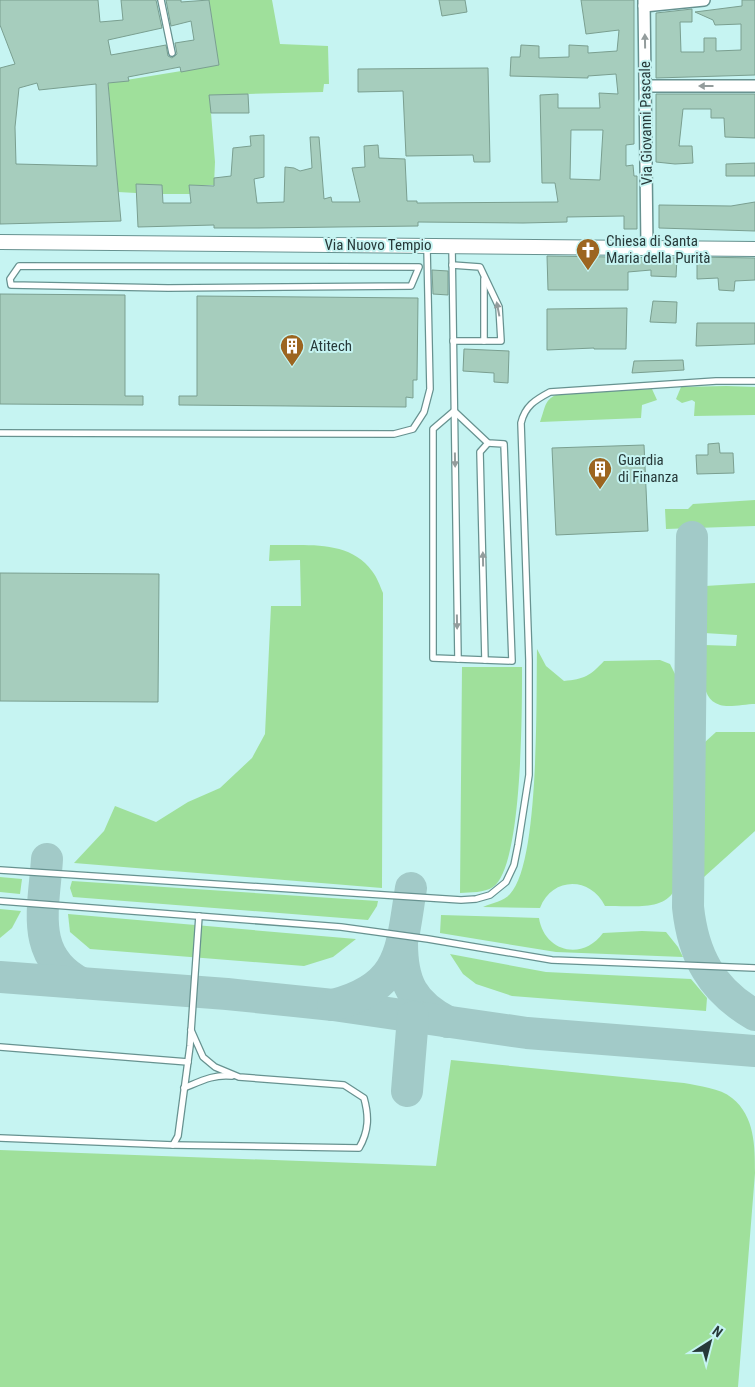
<svg xmlns="http://www.w3.org/2000/svg" width="755" height="1387" viewBox="0 0 755 1387" font-family="'Roboto Condensed',sans-serif">
	<style>
		.green { fill: #9fe09b }
		.lines { fill: none; stroke-linecap: round; stroke-linejoin: round }
		.taxiway { stroke: #a2cac8; stroke-width: 32 }
		.building { fill: #a6cdbd; stroke: #7a9f90; fill-rule: evenodd }
		.service-casing { stroke: #679290; stroke-width: 8 }
		.minor-casing { stroke: #679290; stroke-width: 14 }
		.tertiary-casing { stroke: #679290; stroke-width: 16 }
		.service { stroke: #fff; stroke-width: 5.5 }
		.minor { stroke: #fff; stroke-width: 11 }
		.tertiary { stroke: #fff; stroke-width: 14 }
		.oneway { fill: #939c9c }
		.labels { text-anchor: middle; stroke-width: 4; stroke-linejoin: round; paint-order: stroke }
		.street-label { font-size: 15px; fill: #273939; stroke: #c6f4f2 }
		.poi-label { font-size: 15px; fill: #273939; stroke: #c6f4f2; text-anchor: start }
	</style>
	<rect width="100%" height="100%" fill="#c6f4f2"/>
	<g class="green">
		<polygon points="209,0 272,0 280,44 328,46 329,84 324,84 323,92 248,94 211,113 215,162 214,185 189,185 190,194 163,194 136,184 136,193 118,192 108,83 218,65"/>
		<polygon points="726,386 755,387 755,415 694,416 695,402 692,400 682,403 676,399 681,387"/>
		<path d="M 652,389 L 657,400 L 642,405 L 641,418 L 540,422 C 546,406 544,397 563,393 Z"/>
		<polygon points="755,500 755,526 666,529 665,509 688,509 693,504"/>
		<path d="M 270,545 C 305,546 349,539 372,571 C 377,577 380,586 383,593 L 382,888 L 74,863 L 104,831 L 115,806 L 156,822 L 188,802 L 220,788 L 252,758 L 265,734 L 271,606 L 301,606 L 300,560 L 269,561 Z"/>
		<path d="M 755,583 L 755,704 C 745,704 729,708 720,705 C 697,698 704,663 704,645 L 736,646 L 737,635 L 704,633 L 705,586 Z"/>
		<path d="M 537,649 L 546,666 L 564,681 C 584,679 590,676 604,661 L 660,660 L 670,664 L 675,674 L 674,891 C 662,912 627,905 605,906 C 590,876 552,877 540,908 L 483,907 C 492,903 504,901 510,894 C 540,863 536,695 537,649 Z"/>
		<path d="M 462,667 L 522,667 C 522,705 523,867 493,887 C 484,893 471,892 460,893 Z"/>
		<polygon points="716,732 755,732 755,831 704,877 704,743"/>
		<polygon points="0,877 22,879 20,894 0,892"/>
		<polygon points="72,881 378,901 377,906 368,920 73,897 70,888"/>
		<polygon points="0,909 21,911 12,928 0,938"/>
		<polygon points="68,914 356,939 333,957 304,966 90,949 70,932"/>
		<path d="M 441,915 L 539,918 C 544,951 582,962 603,933 L 642,931 L 666,932 L 678,947 L 683,957 L 556,952 L 440,933 Z"/>
		<polygon points="450,954 546,972 691,979 707,998 706,1011 512,996 476,984 463,974"/>
		<path d="M 451,1060 L 684,1083 C 699,1086 720,1088 732,1098 C 755,1116 755,1147 755,1173 L 738,1387 L 0,1387 L 0,1150 L 436,1166 Z"/>
	</g>
	<g class="lines">
		<g class="taxiway">
			<path d="M 692,537 L 688,907 C 693,955 711,990 755,1015"/>
			<path d="M 47,859 C 44,908 29,956 81,983"/>
			<path d="M 402,943 C 402,982 412,1003 448,1022"/>
			<polyline points="0,977 227,994 333,1005 527,1033 755,1051"/>
			<path d="M 333,1005 C 403,987 401,950 411,888"/>
			<polyline points="407,1091 413,1017"/>
		</g>
	</g>
	<g class="building">
		<path d="M 0,0 L 98,0 L 100,22 L 123,20 L 121,0 L 156,0 L 162,28 L 108,40 L 111,55 L 166,45 L 168,56 L 172,58 L 177,54 L 175,43 L 194,40 L 191,21 L 171,26 L 166,0 L 181,0 L 181,2 L 209,0 L 219,65 L 181,72 L 180,67 L 128,77 L 129,81 L 108,83 L 121,221 L 0,224 L 0,68 L 15,64 L 0,25 ZM 37,83 L 39,90 L 96,84 L 97,166 L 16,164 L 15,127 L 19,88 Z"/>
		<polygon points="439,0 465,0 467,12 442,16"/>
		<path d="M 581,0 L 634,0 L 634,144 L 626,145 L 626,166 L 633,165 L 634,176 L 637,176 L 637,229 L 624,229 L 624,216 L 567,217 L 567,222 L 523,223 L 418,222 L 418,226 L 258,228 L 214,228 L 214,225 L 138,227 L 136,184 L 162,185 L 163,203 L 191,203 L 189,185 L 214,186 L 214,178 L 231,176 L 233,148 L 251,146 L 250,136 L 264,135 L 264,177 L 254,179 L 257,203 L 284,202 L 285,167 L 294,168 L 300,171 L 312,168 L 310,137 L 319,137 L 324,199 L 331,197 L 332,202 L 360,202 L 352,168 L 365,167 L 364,146 L 378,145 L 379,158 L 405,159 L 407,201 L 417,201 L 417,203 L 558,202 L 555,183 L 542,183 L 540,95 L 558,94 L 558,108 L 600,108 L 599,93 L 618,94 L 616,74 L 588,76 L 588,78 L 510,76 L 511,57 L 520,57 L 521,45 L 539,46 L 539,58 L 569,57 L 569,45 L 588,46 L 588,53 L 617,51 L 619,30 L 586,34 ZM 571,130 L 603,130 L 600,180 L 570,179 Z"/>
		<polygon points="742,0 755,0 755,75 656,78 656,13 692,9 692,22 680,22 681,52 704,52 704,38 716,38 716,51 741,50 741,24 715,25 713,20 695,12 742,6"/>
		<polygon points="488,68 490,162 474,162 473,155 406,156 403,91 358,92 358,69"/>
		<polygon points="248,94 249,113 211,113 209,95"/>
		<polygon points="656,94 755,94 755,138 725,137 724,118 711,118 711,109 683,109 679,146 692,146 693,163 675,164 656,162"/>
		<polygon points="755,163 755,176 726,176 726,164"/>
		<polygon points="755,202 755,231 659,228 659,205 731,206"/>
		<polygon points="547,256 677,258 676,277 651,276 651,270 628,272 628,290 548,290"/>
		<polygon points="697,257 755,258 755,280 735,281 734,291 719,290 718,278 697,279"/>
		<polygon points="432,270 448,271 448,295 433,294"/>
		<polygon points="0,294 125,295 125,396 143,396 143,405 0,404"/>
		<polygon points="197,296 418,298 417,380 413,380 413,398 406,397 406,407 179,405 179,396 197,396"/>
		<polygon points="653,301 677,302 676,323 650,322"/>
		<polygon points="627,308 626,349 594,349 594,348 547,350 547,309"/>
		<polygon points="697,323 755,323 755,344 696,346"/>
		<polygon points="464,349 509,351 508,383 494,382 494,373 463,371"/>
		<polygon points="683,360 684,370 632,373 634,361"/>
		<polygon points="719,443 720,453 733,453 734,473 697,474 696,455 708,455 708,444"/>
		<polygon points="644,445 648,531 556,535 552,448"/>
		<polygon points="0,573 159,574 158,702 0,701"/>
	</g>
	<g class="lines">
		<g class="service-casing">
			<g id="service">
				<polyline points="161,0 172,53"/>
				<polyline points="452,247 458,659"/>
				<polyline points="452,265 480,267 499,307 501,341 484,341"/>
				<polygon points="19,266 419,267 411,286 168,288 11,285 10,279"/>
				<polyline points="453,341 484,341 484,279"/>
				<polygon points="454,411 488,443 504,444 512,661 433,658 433,429"/>
				<polyline points="0,433 394,434 413,429 424,412 430,389 427,248"/>
				<polyline points="485,660 480,452 488,443"/>
				<path d="M 0,870 L 461,900 L 476,899 L 490,895 L 506,882 L 514,865 L 518,845 L 529,775 L 529,660 L 521,423 C 525,406 535,400 550,392 L 716,381 L 755,381"/>
				<polyline points="0,901 341,927 428,939 552,960 755,968"/>
				<polyline points="0,1047 188,1062"/>
				<path d="M 184,1088 C 201,1081 214,1074 232,1076"/>
				<polyline points="0,1138 173,1145 178,1136 190,1046 199,916"/>
				<path d="M 173,1145 L 359,1148 C 369,1131 369,1116 364,1098 L 344,1085 L 239,1077 L 215,1067 L 203,1057 L 191,1030"/>
			</g>
		</g>
		<g class="minor-casing">
			<g id="minor">
				<polyline points="644,0 647,247"/>
				<polyline points="644,6 704,0"/>
				<polyline points="646,86 755,86"/>
			</g>
		</g>
		<g class="tertiary-casing">
			<polyline id="tertiary" points="0,242 755,249"/>
		</g>
		<use href="#service" class="service"/>
		<use href="#minor" class="minor"/>
		<use href="#tertiary" class="tertiary"/>
	</g>
	<defs><path id="oneway-solid" d="M-6-.8H1V-3.2L6.5 0L1 3.2V.8H-6Z" transform="scale(1.25)"/></defs>
	<g class="oneway">
		<use href="#oneway-solid" transform="translate(645 41) rotate(-91)"/>
		<use href="#oneway-solid" transform="translate(706 86) rotate(180)"/>
		<use href="#oneway-solid" transform="translate(498 309) rotate(-101)"/>
		<use href="#oneway-solid" transform="translate(455 460) rotate(89)"/>
		<use href="#oneway-solid" transform="translate(483 559) rotate(-91)"/>
		<use href="#oneway-solid" transform="translate(457 622) rotate(89)"/>
	</g>
	<defs>
		<g id="church-pin" transform="scale(1.25)"><path d="M0 17L-7.5 6A9.5 9.5 0 1 1 7.5 6Z" fill="#9c6520" stroke="#c6f4f2"/><path d="M-1.2-6h2.4v3.5h3.3v2.4h-3.3V6h-2.4V-.1h-3.3v-2.4h3.3Z" fill="#fff"/></g>
		<g id="building-pin" transform="scale(1.25)"><path d="M0 17L-7.5 6A9.5 9.5 0 1 1 7.5 6Z" fill="#9c6520" stroke="#c6f4f2"/><path d="M-4-6H4V6H1V3H-1V6H-4ZM-2.5-4.3h1.7v1.8h-1.7ZM.8-4.3h1.7v1.8H.8ZM-2.5-1h1.7V.8h-1.7ZM.8-1h1.7V.8H.8Z" fill="#fff"/></g>
	</defs>
	<g fill-rule="evenodd">
		<use href="#church-pin" x="588" y="250"/>
		<use href="#building-pin" x="292" y="346"/>
		<use href="#building-pin" x="600" y="469"/>
	</g>
	<g class="labels">
		<g class="street-label">
			<text transform="translate(646 123) rotate(-91)" y="5">Via Giovanni Pascale</text>
			<text x="378" y="250">Via Nuovo Tempio</text>
		</g>
		<g class="poi-label">
			<text x="606" y="246">Chiesa di Santa<tspan x="606" dy="17">Maria della Purità</tspan></text>
			<text x="310" y="351">Atitech</text>
			<text x="618" y="465">Guardia<tspan x="618" dy="17">di Finanza</tspan></text>
		</g>
	</g>
	<g transform="translate(710 1342) rotate(36)" stroke="#c6f4f2" stroke-width="4" paint-order="stroke">
	<path d="M0-4L9 19L0 12L-9 19Z" fill="#273939"/>
	<text y="-8" font-size="14" font-weight="bold" text-anchor="middle" fill="#273939">N</text>
	</g>
</svg>
